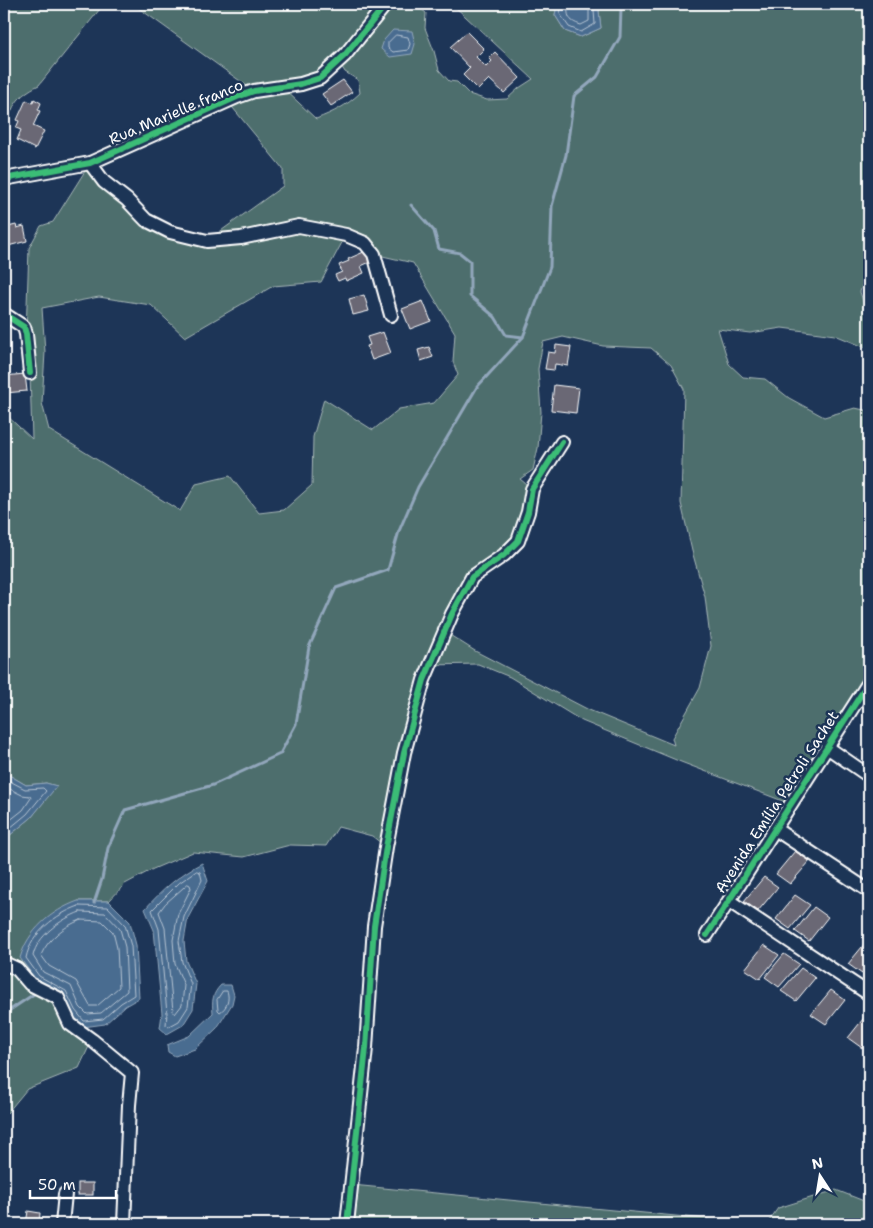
<svg xmlns="http://www.w3.org/2000/svg" width="873" height="1228" viewBox="0 0 873 1228" font-family="'Shantell Sans',sans-serif">
	<style>
		.green { fill: #4e6e6d; stroke: #a6b6b6; fill-rule: evenodd }
		.water { fill: #496c90; stroke: #92a7bc }
		.lines { fill: none; stroke-linecap: round; stroke-linejoin: round }
		.shore { stroke: #b6c4d3; stroke-width: 1 }
		.stream { stroke: #92a7bc; stroke-width: 3 }
		.building { fill: #6a6775; stroke: #fff }
		.minor-casing { stroke: #fff; stroke-width: 16 }
		.minor { stroke: #1d3557; stroke-width: 12 }
		.cycleway-casing { stroke: #1d3557; stroke-width: 9 }
		.cycleway { stroke: #3abd76; stroke-width: 6 }
		.labels { text-anchor: middle; stroke-width: 5; stroke-linejoin: round; paint-order: stroke }
		.street-label { font-size: 15px; fill: #fff; stroke: #1d3557 }
	</style>
	<rect width="100%" height="100%" fill="#1d3557"/>
	<filter id="ink" filterUnits="userSpaceOnUse"><feTurbulence type="fractalNoise" baseFrequency=".02" numOctaves="2"/><feDisplacementMap in="SourceGraphic" scale="10" xChannelSelector="R" yChannelSelector="G"/><feConvolveMatrix kernelMatrix="1 2 1 2 8 2 1 2 1" color-interpolation-filters="sRGB"/></filter>
	<g filter="url(#ink)">
		<g class="green">
			<path d="M 4,4 L 104,4 L 39,85 C 16,96 13,106 4,129 Z"/>
			<path d="M 133,4 L 415,4 L 426,13 L 425,28 L 434,51 L 439,70 L 449,81 L 457,82 L 469,94 L 487,100 L 507,99 L 519,88 L 533,79 L 452,4 L 557,4 L 555,15 L 565,31 L 581,37 L 601,28 L 599,11 L 600,4 L 869,4 L 869,265 L 860,292 L 869,319 L 869,349 L 835,335 L 782,328 L 750,333 L 718,329 L 729,364 L 743,377 L 765,379 L 789,398 L 824,417 L 855,408 L 869,411 L 869,676 L 788,803 L 681,762 L 582,721 L 510,677 L 478,664 L 431,665 L 386,847 L 372,836 L 338,827 L 326,846 L 290,845 L 244,857 L 193,852 L 153,869 L 125,884 L 109,901 L 78,901 L 36,980 L 63,994 L 71,1013 L 92,1040 L 79,1068 L 27,1089 L 8,1112 L 4,1115 L 4,840 L 31,818 L 56,786 L 46,783 L 26,785 L 4,772 L 4,413 L 32,439 L 30,373 L 26,334 L 29,248 L 41,226 L 53,222 L 90,163 L 146,220 L 207,241 L 283,186 L 283,169 L 228,102 L 254,91 ZM 338,61 L 345,72 L 358,80 L 360,93 C 346,106 334,112 316,119 L 282,87 L 320,78 ZM 346,235 L 374,254 L 413,263 L 455,333 L 453,362 L 458,375 L 434,403 L 399,409 L 373,430 L 324,399 L 313,437 L 312,485 L 284,510 L 259,513 L 230,476 L 196,484 L 180,511 L 49,430 L 42,403 L 45,352 L 42,308 L 99,297 L 151,305 L 185,337 L 273,286 L 321,282 ZM 563,337 L 603,346 L 651,348 L 671,365 L 684,389 L 681,503 L 692,551 L 705,597 L 711,646 L 700,688 L 672,738 L 674,745 L 589,710 L 475,651 L 445,632 L 472,577 L 518,541 L 532,489 L 520,479 L 533,470 L 538,448 L 541,412 L 538,369 L 543,342 Z"/>
			<polygon points="352,1185 759,1224 347,1224"/>
			<polygon points="836,1190 869,1203 869,1224 767,1224 778,1208"/>
		</g>
		<g class="water">
			<polygon points="557,4 600,4 599,11 601,28 581,37 565,31 555,15"/>
			<polygon points="393,30 412,31 415,44 412,54 390,57 381,49 384,40"/>
			<polygon points="4,772 26,785 46,783 57,786 31,818 4,840"/>
			<path d="M 202,863 L 208,881 L 188,918 L 184,941 L 186,961 L 196,984 L 193,1009 L 183,1025 L 167,1034 L 160,1028 L 162,1014 L 154,930 L 145,909 C 162,890 180,874 202,863 Z"/>
			<path d="M 78,901 L 109,901 L 130,922 L 136,945 L 139,998 L 125,1006 L 105,1024 L 83,1027 L 71,1013 L 63,994 L 36,980 L 20,958 C 28,930 51,911 78,901 Z"/>
			<path d="M 221,985 L 231,985 L 234,995 L 232,1004 L 217,1028 L 195,1049 L 175,1056 L 168,1052 L 167,1045 L 189,1036 L 213,1013 C 212,1001 212,994 221,985 Z"/>
		</g>
		<g class="lines">
			<g class="shore">
				<polyline points="561,4 560,14 569,27 581,32 595,24 594,11 595,4"/>
				<path d="M 568,4 C 567,16 568,21 581,25 L 589,21 L 589,4"/>
				<polygon points="396,35 408,37 410,44 408,50 393,52 388,48 388,43"/>
				<polyline points="4,778 25,789 43,788 46,791 27,814 4,833"/>
				<polyline points="4,786 22,795 30,796 31,798 23,810 4,825"/>
				<polygon points="197,871 200,872 202,880 184,917 179,941 182,962 191,984 188,1007 179,1021 168,1027 166,1025 167,1013 159,929 152,910 179,883"/>
				<polygon points="188,884 190,885 191,888 178,914 173,940 175,964 184,985 182,1005 175,1014 173,1011 165,928 159,912 165,904"/>
				<path d="M 79,906 L 108,907 L 125,925 L 131,946 L 134,995 L 121,1003 L 103,1019 L 84,1021 L 75,1010 L 66,991 L 39,976 L 26,958 C 31,933 56,914 79,906 Z"/>
				<path d="M 80,912 L 105,913 L 120,929 L 125,947 L 127,991 L 101,1013 L 87,1014 L 80,1007 L 71,986 L 43,972 L 33,956 C 37,936 61,919 80,912 Z"/>
				<path d="M 81,920 L 102,921 L 113,932 L 117,948 L 119,987 L 97,1006 L 90,1006 L 76,981 L 49,966 L 41,955 C 48,939 64,926 81,920 Z"/>
				<path d="M 223,991 L 227,991 C 230,999 227,1008 220,1012 L 218,1010 L 217,1000 Z"/>
			</g>
			<g class="stream">
				<polyline points="411,205 434,231 439,249 460,253 470,261 470,296 495,317 506,335 523,337"/>
				<polyline points="94,903 102,879 108,848 125,810 213,785 280,754 296,724 309,647 336,588 388,570 399,531 418,487 477,387 523,337 550,267 552,206 566,155 574,96 597,77 620,37 621,8"/>
				<polyline points="4,1014 37,992"/>
			</g>
		</g>
		<g class="building">
			<polygon points="467,32 484,49 476,57 486,67 492,61 489,58 495,52 520,78 504,93 489,79 478,90 463,75 470,68 450,47"/>
			<polygon points="343,80 352,92 331,106 322,94"/>
			<polygon points="34,99 41,103 38,110 40,111 33,126 44,131 35,149 17,140 21,130 16,128 19,121 17,120 26,100 33,103"/>
			<polygon points="16,225 17,228 24,226 27,241 8,246 9,250 4,251 4,228"/>
			<polygon points="366,251 370,262 361,266 364,273 346,281 345,278 338,281 335,275 342,272 339,265 349,261 348,259"/>
			<polygon points="364,295 369,311 353,315 349,299"/>
			<polygon points="423,301 431,321 410,329 402,309"/>
			<polygon points="383,332 391,353 372,360 367,346 370,345 367,337"/>
			<polygon points="556,345 571,347 568,366 555,364 554,370 545,369 548,352 555,353"/>
			<polygon points="429,347 433,357 421,361 418,350"/>
			<polygon points="25,374 27,391 5,393 4,376"/>
			<polygon points="554,385 579,388 576,413 551,410"/>
			<polygon points="795,851 810,861 790,884 776,874"/>
			<polygon points="764,877 778,887 758,911 744,901"/>
			<polygon points="795,895 810,905 790,929 776,919"/>
			<polygon points="814,907 828,917 809,941 795,931"/>
			<polygon points="867,941 869,943 869,965 862,974 848,964"/>
			<polygon points="764,945 779,955 760,979 745,969"/>
			<polygon points="784,954 799,964 779,987 765,977"/>
			<polygon points="801,968 815,978 796,1001 781,991"/>
			<polygon points="869,969 869,979 864,976"/>
			<polygon points="831,990 845,1000 826,1024 811,1014"/>
			<polygon points="867,1014 869,1015 869,1039 862,1048 848,1038"/>
			<rect x="78" y="1183" width="15" height="12"/>
			<polygon points="28,1211 40,1213 39,1224 26,1224"/>
		</g>
		<g class="lines">
			<g class="minor-casing">
				<g id="minor">
					<polyline points="90,163 104,182 127,200 146,220 170,232 207,241 241,238 299,226 346,235 365,243 374,254 391,315"/>
					<polyline points="4,179 90,163 237,97 254,91 301,84 320,78 345,55 386,4"/>
					<polyline points="4,314 24,327 26,334 30,373"/>
					<polyline points="827,747 869,776"/>
					<polyline points="775,829 869,891"/>
					<polyline points="729,901 869,994"/>
					<polyline points="707,935 869,682"/>
					<polyline points="4,963 17,969 30,984 58,998 70,1024 92,1040 132,1073 129,1105 124,1224"/>
					<polyline points="62,1224 65,1194"/>
					<polyline points="347,1224 366,1048 374,926 386,847 404,753 424,680 452,614 472,577 504,555 518,541 528,512 532,489 562,442"/>
				</g>
			</g>
			<use href="#minor" class="minor"/>
			<g class="cycleway-casing">
				<g id="cycleway">
					<polyline points="4,179 90,163 237,97 254,91 301,84 320,78 345,55 386,4"/>
					<polyline points="4,314 24,327 26,334 30,373"/>
					<polyline points="707,935 869,682"/>
					<polyline points="347,1224 366,1048 374,926 386,847 404,753 424,680 452,614 472,577 504,555 518,541 528,512 532,489 562,442"/>
				</g>
			</g>
			<use href="#cycleway" class="cycleway"/>
		</g>
	</g>
	<g class="labels">
		<g class="street-label">
			<text transform="translate(176 112) rotate(-23)" y="5">Rua Marielle franco</text>
			<text transform="translate(777 802) rotate(-57)" y="5">Avenida Emília Petroli Sachet</text>
		</g>
	</g>
	<rect width="873" height="1228" fill="none" stroke="#1d3557" stroke-width="20"/>
	<rect x="10" y="10" width="853" height="1208" fill="none" stroke="#fff" stroke-width="2" filter="url(#ink)"/>
	<g transform="translate(820 1176) rotate(348)" stroke="#1d3557" stroke-width="4" paint-order="stroke">
	<path d="M0-4L9 19L0 12L-9 19Z" fill="#ffffff"/>
	<text y="-8" font-size="14" font-weight="bold" text-anchor="middle" fill="#ffffff">N</text>
	</g>
	<path d="M30 1190v8h86v-8" fill="none" stroke="#ffffff" stroke-width="2.5"/>
	<text x="38" y="1190" font-size="15" fill="#ffffff" stroke="#1d3557" stroke-width="4" paint-order="stroke">50 m</text>
</svg>
